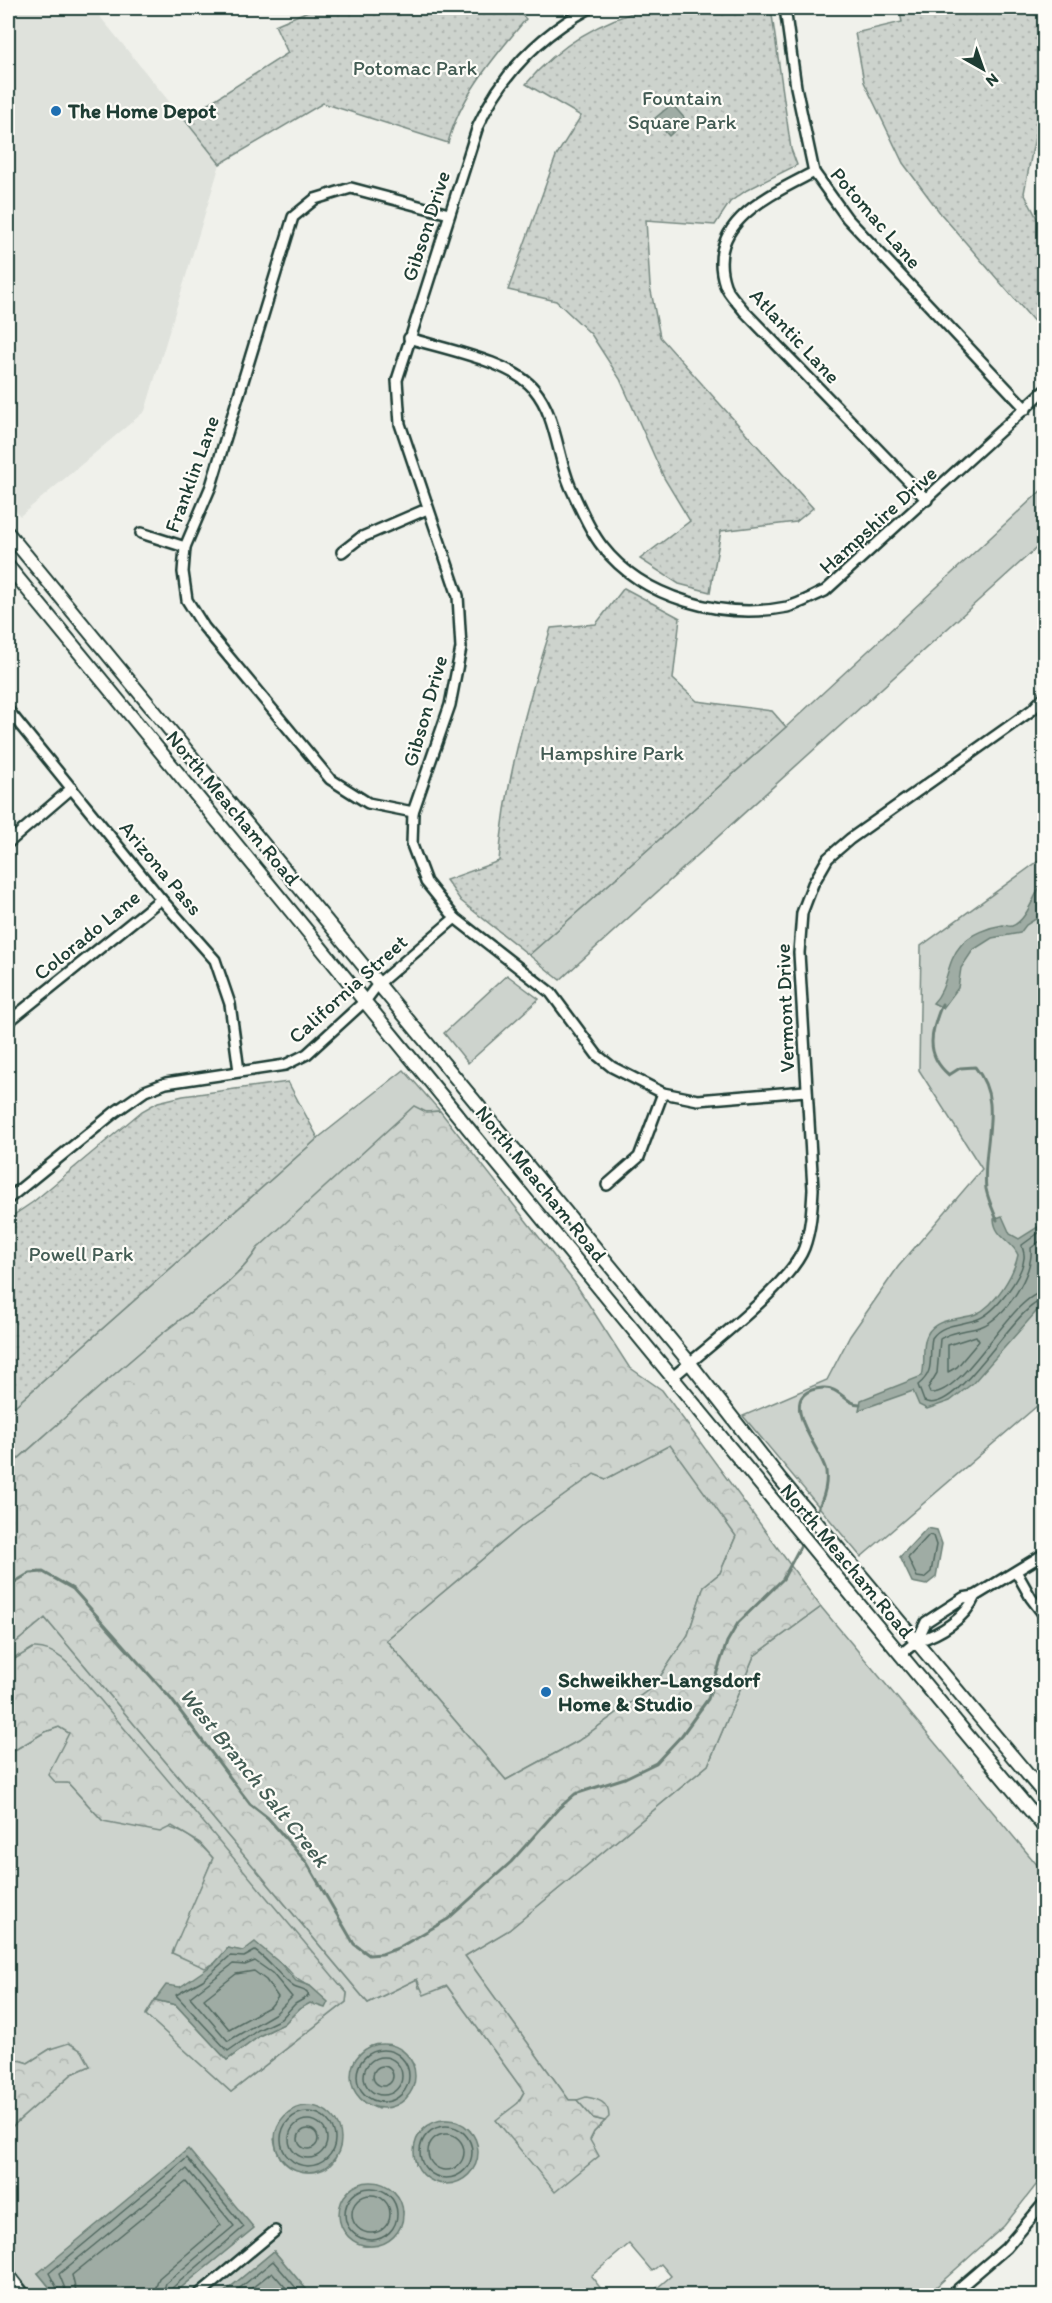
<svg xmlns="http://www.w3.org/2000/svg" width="1052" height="2303" viewBox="0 0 1052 2303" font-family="Itim,sans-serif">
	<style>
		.built { fill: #dfe2dc }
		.green { fill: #cdd3cd; stroke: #768880; stroke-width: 1.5; fill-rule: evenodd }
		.forest { fill: url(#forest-crowns); stroke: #768880; stroke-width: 1.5; fill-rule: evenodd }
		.wetland { fill: url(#wetland-marsh); stroke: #768880; stroke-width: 1.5 }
		.park { fill: url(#park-dots); stroke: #768880; stroke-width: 1.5 }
		.water { fill: #9faca4; stroke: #6c8077; stroke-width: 1.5 }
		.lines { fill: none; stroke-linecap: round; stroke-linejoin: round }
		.shore { stroke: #526961; stroke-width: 1.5 }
		.stream { stroke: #6c8077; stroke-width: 3 }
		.minor-casing { stroke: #1f3d34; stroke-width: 14 }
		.secondary-casing { stroke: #1f3d34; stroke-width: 16 }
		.minor { stroke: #fdfcf7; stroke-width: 9 }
		.secondary { stroke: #fdfcf7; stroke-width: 12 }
		.poi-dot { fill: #1f6fb2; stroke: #fdfcf7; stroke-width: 2 }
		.labels { text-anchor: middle; stroke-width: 4.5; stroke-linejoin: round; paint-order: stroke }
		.park-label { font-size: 21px; fill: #425b53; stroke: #fdfcf7 }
		.poi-label { font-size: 21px; font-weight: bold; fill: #1f3d34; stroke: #fdfcf7; text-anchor: start }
		.street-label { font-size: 21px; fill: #1f3d34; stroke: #fdfcf7 }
		.water-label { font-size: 22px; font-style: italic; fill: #455e56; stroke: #fdfcf7 }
	</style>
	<defs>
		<pattern id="forest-crowns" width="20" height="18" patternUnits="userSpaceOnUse" patternTransform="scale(1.5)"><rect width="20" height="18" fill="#cdd3cd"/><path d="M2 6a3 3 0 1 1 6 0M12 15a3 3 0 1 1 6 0" fill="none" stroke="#b0b6b1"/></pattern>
		<pattern id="wetland-marsh" width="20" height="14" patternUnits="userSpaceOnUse" patternTransform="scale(1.5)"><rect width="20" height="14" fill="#cdd3cd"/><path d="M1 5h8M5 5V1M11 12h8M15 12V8" fill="none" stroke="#b0b6b1"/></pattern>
		<pattern id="park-dots" width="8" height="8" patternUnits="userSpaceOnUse" patternTransform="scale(1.5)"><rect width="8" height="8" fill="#cdd3cd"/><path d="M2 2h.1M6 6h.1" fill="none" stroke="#b0b6b1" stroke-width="1.8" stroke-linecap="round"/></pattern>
	</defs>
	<rect width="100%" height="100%" fill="#f0f1eb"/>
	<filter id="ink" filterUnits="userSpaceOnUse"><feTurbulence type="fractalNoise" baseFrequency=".0167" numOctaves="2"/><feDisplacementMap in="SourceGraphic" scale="12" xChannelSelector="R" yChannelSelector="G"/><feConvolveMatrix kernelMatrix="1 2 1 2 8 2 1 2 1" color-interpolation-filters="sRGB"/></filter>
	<g filter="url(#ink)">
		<polygon class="built" points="8,8 93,8 220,164 145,411 20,516 8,501"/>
		<g class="green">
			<polygon points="1044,488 1044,541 560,980 529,955 786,727"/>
			<polygon points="1044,857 1044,1400 861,1557 743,1416 827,1380 850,1336 898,1267 982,1169 919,1070 921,946"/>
			<polygon points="507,975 539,999 468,1063 444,1033"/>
			<path d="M 404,1070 L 440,1111 L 426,1112 L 258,1248 C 235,1285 196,1306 163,1333 C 110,1377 59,1423 8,1468 L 8,1412 L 318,1138 Z"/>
			<polygon points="670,1444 736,1536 720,1573 704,1586 688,1635 654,1686 578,1741 506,1780 386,1640 523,1525 594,1474 606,1479"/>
			<path d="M 821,1607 L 1044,1873 L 1044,2175 L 1004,2226 L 927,2295 L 649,2295 L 671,2276 L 661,2264 L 652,2271 L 629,2244 L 591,2276 L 602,2290 L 595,2295 L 311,2295 L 274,2251 L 221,2295 L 172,2295 L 254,2228 L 38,2273 L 56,2295 L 8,2295 L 8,2130 L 72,2074 L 90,2066 L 50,2049 L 28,2063 L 12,2058 L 8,2053 L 8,1754 L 45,1732 L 59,1727 L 69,1733 L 56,1782 L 68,1783 L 103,1821 C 151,1825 179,1818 213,1858 L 173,1953 L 281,1964 L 155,2000 L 146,2014 L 231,2092 L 346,2002 L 347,1993 L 18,1655 L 8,1663 L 8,1649 L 45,1618 L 368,2003 L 417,1979 L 419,1988 L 447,1986 L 524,2092 L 518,2102 L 590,2140 L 594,2132 L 605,2121 L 593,2118 L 577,2100 L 569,2100 L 465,1956 L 509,1930 L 708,1765 L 754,1656 ZM 371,2046 L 401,2049 L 414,2065 L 378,2109 C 347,2097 343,2063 371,2046 ZM 324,2111 L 338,2127 C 337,2136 338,2147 336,2156 C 329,2177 295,2176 283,2161 C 277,2155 276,2147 274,2139 ZM 444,2120 L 453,2121 L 470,2131 L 416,2164 C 411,2141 421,2125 444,2120 ZM 403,2212 C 401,2234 385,2248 363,2246 Z"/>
		</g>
		<g class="forest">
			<path d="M 414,1106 L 426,1112 L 440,1111 L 575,1283 L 629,1367 L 662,1390 L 821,1607 L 754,1656 L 708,1765 L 509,1930 L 465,1956 L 569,2100 L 577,2100 L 593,2118 L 605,2121 L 594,2132 L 590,2140 L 599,2156 L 555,2192 L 496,2120 L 518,2103 L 524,2092 L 447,1986 L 424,1995 L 417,1979 L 368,2003 L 45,1618 L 8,1649 L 8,1468 C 59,1423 110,1377 163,1333 C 196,1306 235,1285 258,1248 ZM 670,1445 L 736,1536 L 720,1573 L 704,1586 L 688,1635 L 654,1686 L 578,1741 L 506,1780 L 386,1640 L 523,1525 L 594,1474 L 606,1479 Z"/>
			<path d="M 33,1648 C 61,1646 79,1677 97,1696 L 347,1993 L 346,2002 L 231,2092 L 146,2015 L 155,2000 L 176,2005 L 227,2060 L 261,2035 L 284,2024 L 299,2009 L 310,2003 L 310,1986 C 291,1979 292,1970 280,1963 C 265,1955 244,1952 228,1948 L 215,1963 L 205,1968 L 172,1953 L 213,1858 L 200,1843 L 172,1826 L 160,1832 L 103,1821 L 68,1783 L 56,1783 L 48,1774 L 69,1733 L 59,1727 L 45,1732 L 8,1754 L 8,1663 Z"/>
			<polygon points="69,2043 82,2051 90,2066 72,2074 8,2130 8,2053 12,2058 28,2063 50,2049"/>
		</g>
		<path class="wetland" d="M 586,2097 C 598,2099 609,2102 609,2117 L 605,2121 L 593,2118 L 577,2100 Z"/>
		<g class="park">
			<path d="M 315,8 L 515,8 L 526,19 C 496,55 460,96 448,143 L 323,103 L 220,164 L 184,119 L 288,53 L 275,25 Z"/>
			<path d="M 650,8 L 771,8 L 791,149 L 797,165 L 747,190 L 730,202 L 715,225 L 646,220 L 650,286 L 660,337 L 813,508 L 796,522 L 721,531 L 710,592 L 679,584 L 640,559 L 690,521 L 664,478 L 620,379 L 591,334 L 556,301 L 508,290 L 556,156 L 581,116 L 526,84 C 560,44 600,20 650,8 Z"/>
			<polygon points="899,8 1044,8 1044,108 1039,116 1024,193 1044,232 1044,333 941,214 903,163 864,82 855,33 902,22"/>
			<path d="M 624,588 L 680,618 L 673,679 L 697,701 L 772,711 L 786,727 L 529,955 L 461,901 L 446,880 L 499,861 C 505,781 527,704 551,628 L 596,624 Z"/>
			<polygon points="288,1082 318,1138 8,1412 8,1219 33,1202 142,1111 158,1102 183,1096"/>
		</g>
		<g class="water">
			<polygon points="672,104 686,120 669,136 654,119"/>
			<path d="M 1044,880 L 1042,915 L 1026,925 L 1020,933 L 992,938 L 973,950 L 961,968 L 958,988 L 943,1008 L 933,1003 C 949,987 945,963 961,945 C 970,934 989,927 1003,925 C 1006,925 1009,927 1012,926 C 1027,921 1035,892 1044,880 Z"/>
			<path d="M 1002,1216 L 1010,1234 L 1019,1239 L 1044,1223 L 1044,1303 L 973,1383 L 950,1401 L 927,1409 L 919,1405 L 913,1391 L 859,1410 L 861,1400 L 922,1376 C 926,1363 921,1347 927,1335 C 935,1317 961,1320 976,1314 C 995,1306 1014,1274 1018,1255 C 1012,1240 995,1238 994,1219 Z"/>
			<polygon points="927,1528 937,1530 942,1544 936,1577 926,1585 912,1582 900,1557"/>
			<polygon points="255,1942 281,1964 296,1981 310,1986 328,2002 325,2008 310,2003 299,2009 284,2024 261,2035 227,2060 176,2005 155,2000 166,1985 180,1987 215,1963 228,1948 243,1951"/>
			<circle cx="383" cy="2076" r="32"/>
			<circle cx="308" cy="2139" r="33"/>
			<circle cx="446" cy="2152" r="32"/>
			<polygon points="188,2149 254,2228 172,2295 56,2295 38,2273"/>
			<circle cx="371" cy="2214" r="32"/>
			<polygon points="274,2251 311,2295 221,2295"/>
		</g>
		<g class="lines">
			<g class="shore">
				<path d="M 1044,1229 L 1022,1245 C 1022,1249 1025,1253 1024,1258 C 1022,1277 996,1312 978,1319 C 963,1325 942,1323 932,1338 C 928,1358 936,1371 918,1385 L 924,1401 C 958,1418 1015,1303 1044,1300"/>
				<path d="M 1044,1238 L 1031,1248 C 1034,1273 1005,1319 980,1327 C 966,1331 952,1331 940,1339 L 937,1373 L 928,1388 L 930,1393 C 965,1396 1012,1294 1044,1292"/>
				<polygon points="976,1336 979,1341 957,1367 948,1372 948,1345"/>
				<polygon points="929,1535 933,1536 936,1545 931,1572 924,1578 917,1577 908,1558"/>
				<path d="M 255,1951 C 269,1960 283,1980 294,1987 C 300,1990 306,1989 309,1996 L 295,2004 L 281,2019 L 258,2030 L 228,2051 L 176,1995 L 203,1980 L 230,1956 L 244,1957 Z"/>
				<polygon points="255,1961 272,1973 292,1997 276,2013 228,2041 190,1997 233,1964 245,1965"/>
				<polygon points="254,1971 266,1980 278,1997 271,2006 229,2029 204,1999 236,1974"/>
				<circle cx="383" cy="2076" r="26"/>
				<circle cx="383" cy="2076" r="19"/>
				<circle cx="383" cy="2076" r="10"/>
				<circle cx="308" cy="2139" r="27"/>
				<circle cx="308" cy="2139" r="19"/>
				<circle cx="446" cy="2152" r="26"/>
				<circle cx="308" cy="2139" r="10"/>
				<circle cx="446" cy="2152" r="18"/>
				<circle cx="371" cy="2214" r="26"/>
				<circle cx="371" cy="2214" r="19"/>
				<polyline points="61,2296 49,2273 187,2158 244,2227 172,2288 169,2296"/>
				<polyline points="68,2296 59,2274 187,2169 234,2226 166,2283 162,2296"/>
				<polyline points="77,2296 72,2275 186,2182 221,2225 159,2278 153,2296"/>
				<polyline points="230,2296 273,2261 303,2296"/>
				<polyline points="242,2296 272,2272 293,2296"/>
			</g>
			<g class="stream">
				<path d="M 942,1004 C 931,1031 924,1054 949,1075 L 960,1068 L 975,1067 C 1005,1103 981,1145 986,1189 C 988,1199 993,1210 997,1220"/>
				<path d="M 815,1515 C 822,1501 828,1488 826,1471 C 822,1449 770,1392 823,1388 C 840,1387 845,1404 860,1404"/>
				<polyline points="806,1535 812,1521"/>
				<polyline points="8,1586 30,1573 43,1572 73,1589 171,1699 250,1804 268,1818 307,1863 354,1944 369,1955 382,1954 398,1948 448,1919 511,1862 558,1809 575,1794 625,1778 656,1763 682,1735 708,1699 727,1642 738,1623 783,1579 802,1543"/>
			</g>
			<g class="minor-casing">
				<g id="minor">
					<path d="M 590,8 C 540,35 502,73 478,126 L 397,380 L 400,424 L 458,596 L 461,648 L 450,705 L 413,812 L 412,845 L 426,882 L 455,918 L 551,993 L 597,1055 L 612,1067 L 663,1093 L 698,1100 L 805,1091"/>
					<polyline points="785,8 796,87 814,172 847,218 1026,409"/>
					<path d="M 814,172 C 770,195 704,223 725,285 C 728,294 738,303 744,311 L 927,500"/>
					<path d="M 409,338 C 443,349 511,361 534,389 C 556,415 557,455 570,486 C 579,505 589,530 602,546 C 643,599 724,620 787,607 C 800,604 813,596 825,591 L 1044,391"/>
					<polyline points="141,533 185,547"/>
					<polyline points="342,552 360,538 427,509"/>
					<polyline points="8,710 161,899 215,960 230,1004 239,1071"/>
					<polyline points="413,812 368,803 330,779 204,627 187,600 183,572 185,547 211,486 293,217 315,199 351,188 449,214"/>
					<polyline points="8,843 72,788"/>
					<polyline points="8,1022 161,899"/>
					<polyline points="607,1185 639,1157 663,1093"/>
					<polyline points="8,1199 115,1112 145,1091 166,1083 285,1065 307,1054 366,1000 378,984 455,918"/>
					<path d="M 673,1377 C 706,1348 790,1285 804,1248 C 811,1229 812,1209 813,1189 L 799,953 L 802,913 L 813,884 L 828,858 L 850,839 L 1032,710 L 1044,697"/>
					<polyline points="1017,1573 1031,1598 1044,1615"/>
					<polyline points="975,1596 1044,1554"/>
					<path d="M 900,1655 L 917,1641 L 926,1622 L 963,1598 L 975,1596 C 965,1619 940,1634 917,1641"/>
					<polyline points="8,2273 26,2296"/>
					<polyline points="197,2296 275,2231"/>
					<polyline points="950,2296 1006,2248 1044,2203"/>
				</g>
			</g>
			<g class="secondary-casing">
				<g id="secondary">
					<polyline points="8,533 689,1362 781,1480 1044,1794"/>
					<path d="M 8,566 C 354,986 695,1410 1044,1827"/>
				</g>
			</g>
			<use href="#minor" class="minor"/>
			<use href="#secondary" class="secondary"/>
		</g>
	</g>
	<g class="poi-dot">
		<circle cx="56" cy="111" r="6"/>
		<circle cx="546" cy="1692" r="6"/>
	</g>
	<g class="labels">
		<g class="park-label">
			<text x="415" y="75">Potomac Park</text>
			<text x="682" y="105">Fountain<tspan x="682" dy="24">Square Park</tspan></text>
			<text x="612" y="760">Hampshire Park</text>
			<text x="81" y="1261">Powell Park</text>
		</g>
		<g class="poi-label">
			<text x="68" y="118">The Home Depot</text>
			<text x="558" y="1687">Schweikher-Langsdorf<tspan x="558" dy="24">Home &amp; Studio</tspan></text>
		</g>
		<g class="street-label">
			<text transform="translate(876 218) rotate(49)" y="7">Potomac Lane</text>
			<text transform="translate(426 226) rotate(-72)" y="7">Gibson Drive</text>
			<text transform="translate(795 336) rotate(47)" y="7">Atlantic Lane</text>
			<text transform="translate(192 474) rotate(-70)" y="7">Franklin Lane</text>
			<text transform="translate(878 520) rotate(-42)" y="7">Hampshire Drive</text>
			<text transform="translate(425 711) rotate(-74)" y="7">Gibson Drive</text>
			<text transform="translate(233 808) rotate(50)" y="7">North Meacham Road</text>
			<text transform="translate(161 868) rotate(50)" y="7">Arizona Pass</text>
			<text transform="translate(87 935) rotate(-39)" y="7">Colorado Lane</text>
			<text transform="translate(348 989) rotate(-42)" y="7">California Street</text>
			<text transform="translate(785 1008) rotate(-92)" y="7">Vermont Drive</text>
			<text transform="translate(541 1184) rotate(51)" y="7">North Meacham Road</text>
			<text transform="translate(847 1561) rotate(50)" y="7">North Meacham Road</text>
		</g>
		<g class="water-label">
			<text transform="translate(255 1777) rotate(51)" y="8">West Branch Salt Creek</text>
		</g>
	</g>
	<rect width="1052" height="2303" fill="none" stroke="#fdfcf7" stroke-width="30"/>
	<rect x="15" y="15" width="1022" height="2273" fill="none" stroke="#1f3d34" stroke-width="2" filter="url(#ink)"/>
	<g transform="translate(983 69) rotate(140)" stroke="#fdfcf7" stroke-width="4.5" paint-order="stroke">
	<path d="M0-4.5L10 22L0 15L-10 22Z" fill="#1f3d34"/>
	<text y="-9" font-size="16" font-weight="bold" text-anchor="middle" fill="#1f3d34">N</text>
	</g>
</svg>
